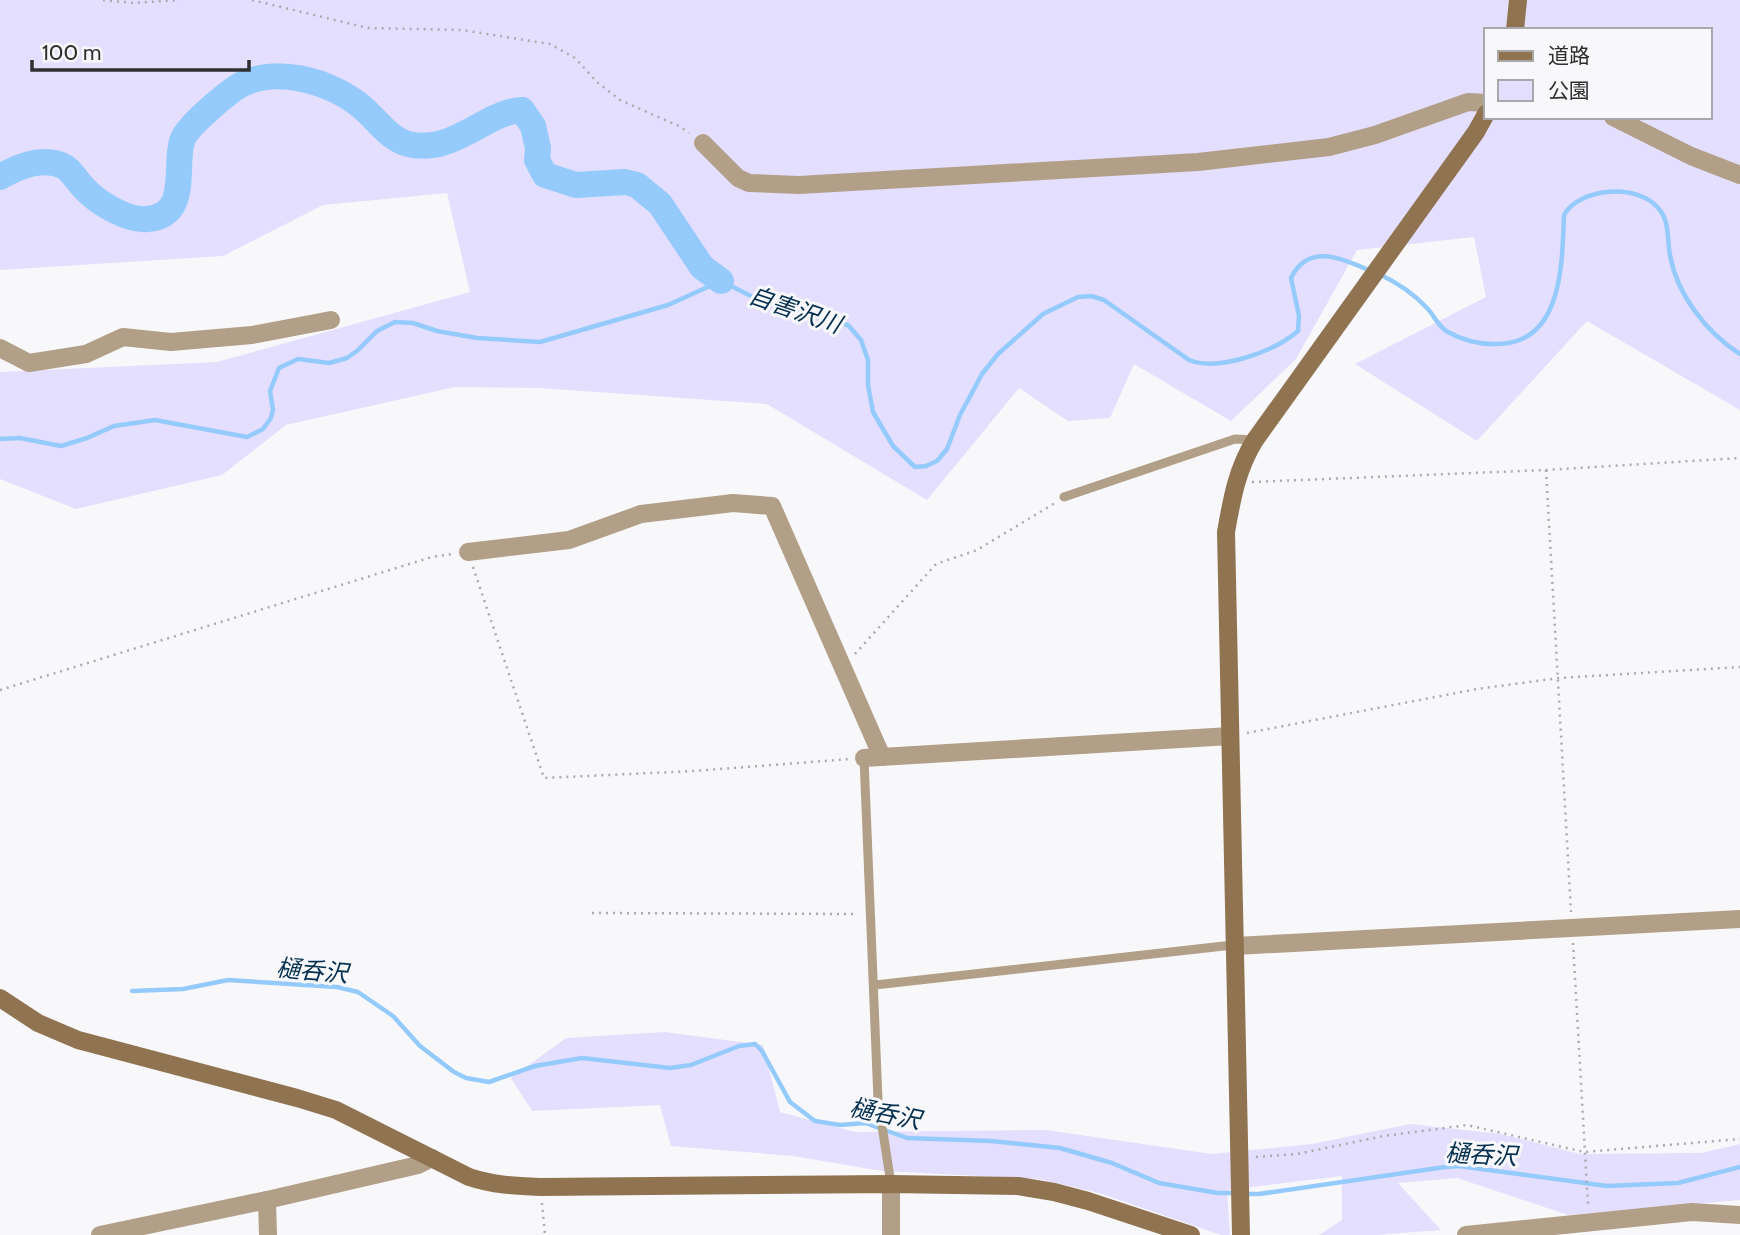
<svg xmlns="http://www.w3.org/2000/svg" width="1740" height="1235" viewBox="0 0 1740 1235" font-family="Cabin,'Noto Sans JP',sans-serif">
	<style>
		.green { fill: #e4deff; fill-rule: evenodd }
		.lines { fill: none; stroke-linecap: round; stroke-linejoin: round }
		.stream { stroke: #94cbfc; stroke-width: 4.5 }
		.river { stroke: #94cbfc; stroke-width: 26 }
		.path { stroke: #ababad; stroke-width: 2.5; stroke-dasharray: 2 5; stroke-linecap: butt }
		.lane { stroke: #b29f87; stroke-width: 9 }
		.street { stroke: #b29f87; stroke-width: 18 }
		.secondary { stroke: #907350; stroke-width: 18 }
		.labels { text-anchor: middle; stroke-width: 6; stroke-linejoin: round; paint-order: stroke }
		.water-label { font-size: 24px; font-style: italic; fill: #053050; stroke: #f8f8fb }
	</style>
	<rect width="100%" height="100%" fill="#f8f8fb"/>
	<g class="green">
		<path d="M 0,0 L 1740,0 L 1740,410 L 1587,321 L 1477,441 L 1355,364 L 1486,297 L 1474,237 L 1357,250 L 1296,359 L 1231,421 L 1134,364 L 1110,418 L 1068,421 L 1019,388 L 927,500 L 767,404 L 540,388 L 455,387 L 286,425 L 222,475 L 76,509 L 0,479 L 0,372 L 217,362 L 470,292 L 447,193 L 323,205 L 223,256 L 0,270 ZM 1486,30 L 1710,30 L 1710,117 L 1486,117 Z"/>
		<polygon points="665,1032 763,1045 780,1112 855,1132 1046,1130 1212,1154 1312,1144 1410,1124 1501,1134 1580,1154 1701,1153 1740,1144 1740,1200 1568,1215 1457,1178 1398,1183 1441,1230 1376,1235 1319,1235 1342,1220 1342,1176 1227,1190 1230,1235 1221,1235 1099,1193 1039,1179 882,1171 793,1156 671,1146 660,1105 532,1111 511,1078 566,1038"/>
	</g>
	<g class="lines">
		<g class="stream">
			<path d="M 1379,274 C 1396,282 1414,294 1427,308 C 1434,315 1439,328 1448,332 C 1462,340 1478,344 1494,344 C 1563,346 1562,264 1564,215 C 1580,187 1639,183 1659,209 C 1670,222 1667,240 1670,255 C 1677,295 1707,333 1740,354"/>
			<path d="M 0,439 L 20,438 L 61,446 L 87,438 L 114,426 L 155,420 L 247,437 L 263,429 L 271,418 L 273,410 L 270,391 L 279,368 L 298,359 L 329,363 L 347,358 L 357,351 L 377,331 L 395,322 L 413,323 L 437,331 L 477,338 L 540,342 L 668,305 L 721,281 L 763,302 L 848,325 L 861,340 L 868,360 L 868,385 L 873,412 L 893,446 L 915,467 L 926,466 L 937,461 L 947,449 L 960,415 L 982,374 L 998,354 L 1043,314 L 1078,297 L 1091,296 L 1104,300 L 1189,360 C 1219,372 1275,351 1298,331 L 1299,316 L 1291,278 C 1309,242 1342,259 1371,271"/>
			<polyline points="132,991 183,989 228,980 337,987 358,992 393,1016 420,1046 454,1072 466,1078 489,1082 535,1066 582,1058 670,1068 691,1065 739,1046 755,1044 762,1051 790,1102 815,1121 840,1125 865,1123 907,1138 991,1141 1060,1148 1112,1163 1159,1183 1218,1193 1237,1193"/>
			<polyline points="1246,1194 1259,1194 1445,1167 1459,1166 1607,1186 1678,1183 1740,1167"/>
		</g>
		<path class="river" d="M 0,177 C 17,167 40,157 61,165 C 71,169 76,180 83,187 C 96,202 127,221 147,219 C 190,216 174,168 182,141 C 185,128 223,97 234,89 C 271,63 332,81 363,108 C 377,120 389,139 408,144 C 439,152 465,133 492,119 C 501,115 511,110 522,110 L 533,126 L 538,148 L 537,160 L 545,175 L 576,185 L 625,182 L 637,185 L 660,204 L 702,267 L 721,281"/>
		<g class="path">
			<polyline points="103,0 133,3 180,0"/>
			<polyline points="252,0 368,28 462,30 550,44 575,58 597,82 620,100 681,127 689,133"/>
			<polyline points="1546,470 1571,912"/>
			<polyline points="1252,482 1546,470 1740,458"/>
			<polyline points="473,567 544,778 694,771 850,759"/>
			<polyline points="855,654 936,564 977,550 1055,503"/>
			<polyline points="0,690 432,557 453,554"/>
			<polyline points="1247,733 1477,689 1559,678 1740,667"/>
			<polyline points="592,913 858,914"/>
			<polyline points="1573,943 1588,1205"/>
			<polyline points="1256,1157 1297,1154 1384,1136 1467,1125 1584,1152 1740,1139"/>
			<polyline points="542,1203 545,1235"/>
		</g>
		<g class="lane">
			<polyline points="1064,497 1235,439 1255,440"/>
			<polyline points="864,758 878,1100 891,1184"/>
			<polyline points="875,985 1224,946 1235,946"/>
		</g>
		<g class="street">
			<polyline points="1613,117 1691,156 1740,175"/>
			<polyline points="703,143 738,178 749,183 799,185 1198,162 1329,147 1375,135 1468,102 1486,103"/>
			<polyline points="0,348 29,363 86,354 123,337 171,342 252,335 331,320"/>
			<polyline points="468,552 569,540 641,514 733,503 772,506 882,757"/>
			<polyline points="864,758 1230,736"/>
			<polyline points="1235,946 1740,919"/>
			<polyline points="891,1184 891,1235"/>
			<polyline points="267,1200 268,1235"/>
			<polyline points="100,1235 267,1200 418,1165 432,1158"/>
			<polyline points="1466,1235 1692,1212 1740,1215"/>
		</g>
		<g class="secondary">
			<polyline points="1515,30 1518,0"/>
			<path d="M 0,998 L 38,1023 L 78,1040 L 297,1098 L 336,1110 L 469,1177 C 493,1185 515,1186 540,1187 L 891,1184 L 1018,1186 L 1054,1192 L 1088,1201 L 1191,1235"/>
			<path d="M 1241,1235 L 1226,532 C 1232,498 1237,469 1255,440 L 1476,132 L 1486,114"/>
		</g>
	</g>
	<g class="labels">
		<g class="water-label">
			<text transform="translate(795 310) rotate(19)" y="8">自害沢川</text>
			<text transform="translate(312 971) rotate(5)" y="8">樋呑沢</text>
			<text transform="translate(885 1114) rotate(11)" y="8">樋呑沢</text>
			<text transform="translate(1481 1155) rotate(3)" y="8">樋呑沢</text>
		</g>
	</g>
	<rect x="1484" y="28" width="228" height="91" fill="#f8f8fb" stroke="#a8a8aa" stroke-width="2"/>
	<rect x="1498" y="51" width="35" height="10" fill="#907350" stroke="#a8a8aa" stroke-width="2"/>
	<text x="1548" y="63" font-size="21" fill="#2f2f30">道路</text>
	<rect x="1498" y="80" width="35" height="21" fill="#e4deff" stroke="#a8a8aa" stroke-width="2"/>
	<text x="1548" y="98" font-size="21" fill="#2f2f30">公園</text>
	<path d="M32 60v10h217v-10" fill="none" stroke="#2f2f30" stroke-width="3.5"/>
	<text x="42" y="60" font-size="21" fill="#2f2f30" stroke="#f8f8fb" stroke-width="5" paint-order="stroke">100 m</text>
</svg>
